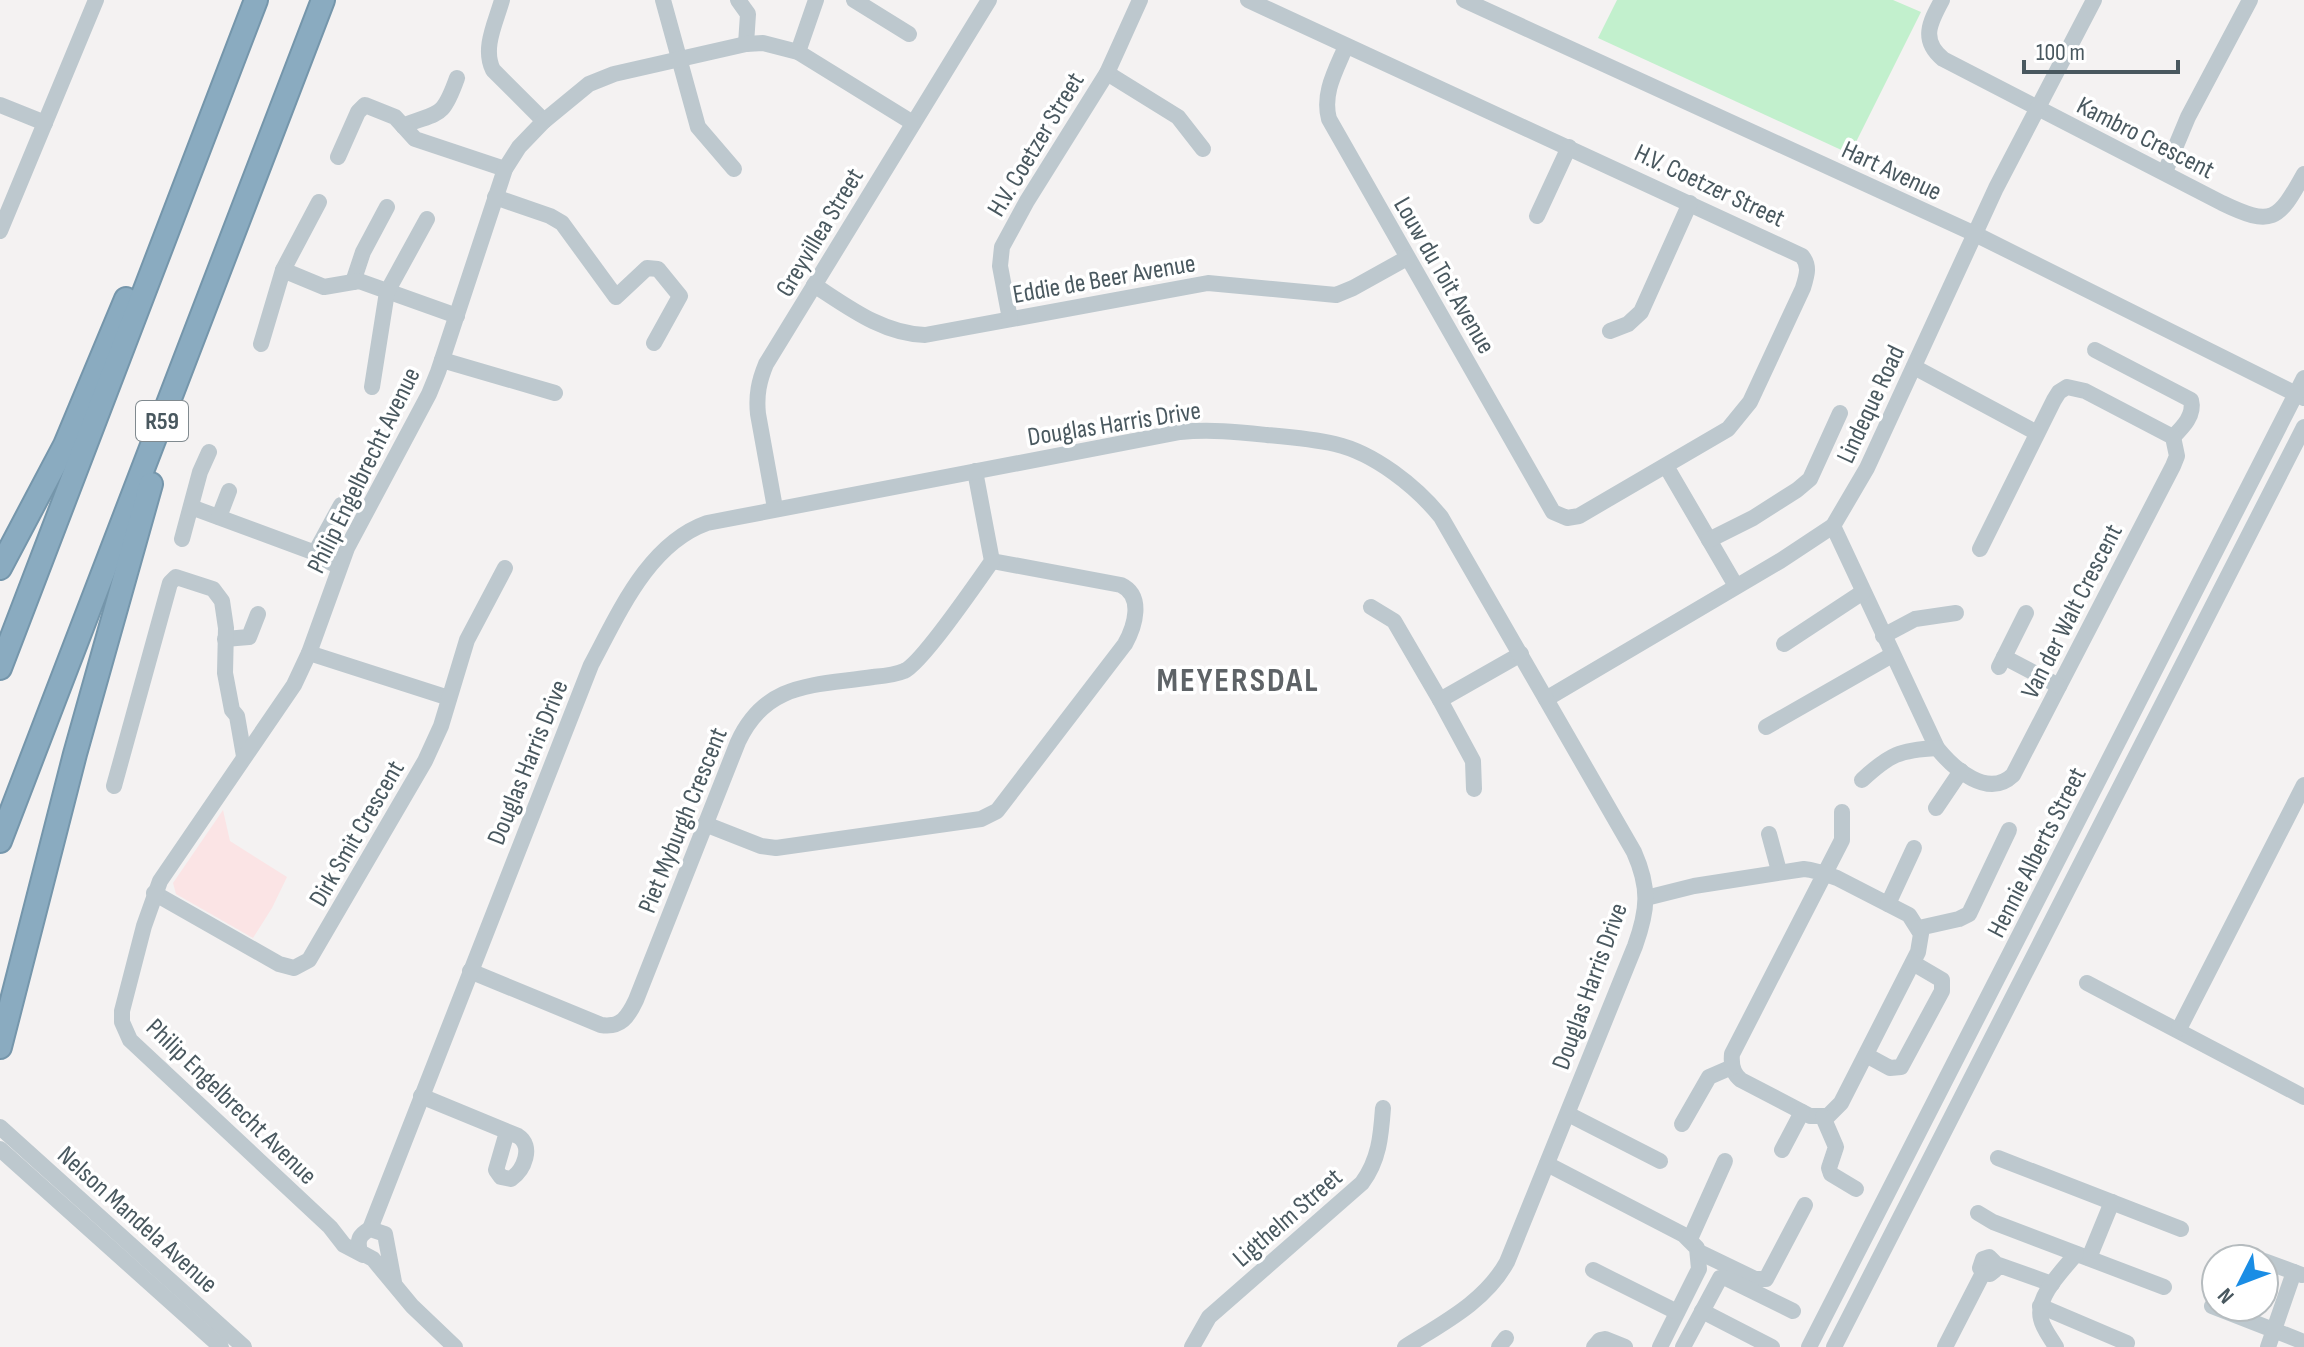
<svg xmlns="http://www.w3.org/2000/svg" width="2304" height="1347" viewBox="0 0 2304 1347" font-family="'Sofia Sans Condensed',sans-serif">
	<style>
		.medical { fill: #fbe4e5 }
		.green { fill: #c2f0cd }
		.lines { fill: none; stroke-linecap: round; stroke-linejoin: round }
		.highway-casing { stroke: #7596ab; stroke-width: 26 }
		.minor { stroke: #bdc8ce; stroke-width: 16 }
		.highway { stroke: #8aabc0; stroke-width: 22 }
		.labels { text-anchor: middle; stroke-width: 7; stroke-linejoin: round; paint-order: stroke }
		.shield { fill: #fff; stroke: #808a8f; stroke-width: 2 }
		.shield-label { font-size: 24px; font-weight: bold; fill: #49585f }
		.street-label { font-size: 26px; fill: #49585f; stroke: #fff }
		.district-label { font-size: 34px; font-weight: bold; letter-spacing: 2px; fill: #5e6367; stroke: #fff }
	</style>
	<rect width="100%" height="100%" fill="#f4f2f2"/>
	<polygon class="medical" points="223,810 230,841 287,877 272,908 253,938 176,894 173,883"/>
	<polygon class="green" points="1617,0 1893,0 1921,12 1850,154 1598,38"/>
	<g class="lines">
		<g class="highway-casing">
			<g id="highway">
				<polyline points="0,568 65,445 126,299"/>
				<polyline points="0,668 256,0"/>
				<polyline points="0,841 323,0"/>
				<polyline points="0,1047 75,754 151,484"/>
			</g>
		</g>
		<g class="minor">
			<path d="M 502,0 C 496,22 482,48 493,70 L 544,121"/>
			<polyline points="663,0 698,127 734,169"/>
			<polyline points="738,0 748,14 746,44"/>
			<polyline points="854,0 909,34"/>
			<path d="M 1248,0 L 1802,256 C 1810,266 1807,275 1803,288 L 1750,402 L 1728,429 L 1579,516 L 1567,518 L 1553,512 L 1329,119 C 1322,93 1336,70 1346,46"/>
			<polyline points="1464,0 1975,234 2304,398"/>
			<path d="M 1942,0 C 1930,22 1920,40 1943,59 L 2222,203 C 2272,227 2278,221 2304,174"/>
			<polyline points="798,52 816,0"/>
			<polyline points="1107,73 1178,117 1203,149"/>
			<polyline points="0,105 45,123"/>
			<path d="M 403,126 C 439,111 442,120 457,78"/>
			<polyline points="338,157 358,112 365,105 395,117 415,139 505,169"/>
			<polyline points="2165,172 2188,117 2250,0"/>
			<polyline points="495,197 550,216 562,223 616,297 647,268 658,269 680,296 654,343"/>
			<polyline points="1537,216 1569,147"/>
			<polyline points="0,231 96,0"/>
			<polyline points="283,270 319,202"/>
			<polyline points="353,282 363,252 387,207"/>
			<path d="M 814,285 C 848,307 883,334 925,335 L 1208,283 L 1336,295 L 1353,288 L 1407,258"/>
			<polyline points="1010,319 1000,266 1002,247 1027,201 1107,73 1140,0"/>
			<polyline points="1610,331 1628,324 1641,312 1690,203"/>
			<polyline points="261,344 283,270 324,287 359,281 457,316"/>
			<path d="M 2095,350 L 2191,400 C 2195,415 2183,427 2173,437"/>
			<polyline points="442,360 555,393"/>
			<polyline points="1914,367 2037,433"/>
			<polyline points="372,387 387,292 427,219"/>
			<polyline points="1666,466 1736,586"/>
			<polyline points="191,507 310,551 339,567"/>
			<path d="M 775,508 L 758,414 C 756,395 759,381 766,364 L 989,0"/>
			<polyline points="219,517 229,491"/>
			<path d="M 1833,526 L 1937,748 C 1954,769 1988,799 2013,775 L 2173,466 L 2177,456 L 2173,437 L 2085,391 L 2067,387 L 2059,392 L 2054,400 L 1980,549"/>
			<polyline points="182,539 200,472 209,452"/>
			<polyline points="1709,540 1753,518 1797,490 1810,479 1840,413"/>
			<polyline points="317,549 341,505"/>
			<polyline points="1371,607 1394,621 1440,700"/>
			<polyline points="1883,636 1915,619 1956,613"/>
			<polyline points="225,639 249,637 258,614"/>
			<polyline points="1784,644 1863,592"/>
			<polyline points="309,653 449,698"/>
			<polyline points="2004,657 2059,686"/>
			<polyline points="1999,667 2026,613"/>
			<polyline points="1546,699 1780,561 1833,526 1867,468 1996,188 2094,0"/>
			<polyline points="1766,727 1892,655"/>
			<path d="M 1862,780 C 1890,754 1900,750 1937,748"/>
			<polyline points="114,786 170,583 176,577 213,589 222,601 226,628 225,673 232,710 237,716 244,756"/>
			<polyline points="1474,789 1473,761 1440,700 1521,654"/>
			<polyline points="1936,808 1961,771"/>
			<path d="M 705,824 L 761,846 L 776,848 L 981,819 L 997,811 L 1125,644 C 1135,626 1144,596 1121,585 L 992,561"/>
			<polyline points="1769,834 1779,871"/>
			<polyline points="154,893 279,964 294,968 309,960 425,761 441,726 467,640 505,568"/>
			<path d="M 1646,898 L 1694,886 L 1804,869 C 1815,870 1826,874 1837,878 L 1909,915 L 1921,934 L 1918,952 L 1841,1103 L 1828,1116 L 1810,1116 L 1741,1080 C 1733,1074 1731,1064 1732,1054 L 1842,840 L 1842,812"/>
			<polyline points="1888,904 1914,848"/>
			<polyline points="1919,928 1959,919 1969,914 2009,830"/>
			<path d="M 470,971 L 601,1025 C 621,1028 628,1017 636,1000 L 738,742 C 766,681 815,686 873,677 C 883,676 895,675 904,671 C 921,664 978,581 992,561 L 975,471"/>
			<polyline points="2087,983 2304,1097"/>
			<polyline points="2179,1029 2304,785"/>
			<polyline points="1866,1055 1890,1068 1901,1067 1942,991 1942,980 1913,963"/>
			<path d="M 421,1096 L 518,1136 C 534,1146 524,1170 511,1179 L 501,1177 L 496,1170 L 507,1132"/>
			<polyline points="1568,1114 1660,1161"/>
			<polyline points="1823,1117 1836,1147 1829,1168 1831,1174 1856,1189"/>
			<polyline points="1682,1124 1709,1077 1732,1067"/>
			<polyline points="0,1127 244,1347"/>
			<polyline points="0,1149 221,1347"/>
			<polyline points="1782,1150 1802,1112"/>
			<polyline points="1998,1158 2181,1229"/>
			<polyline points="1547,1164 1684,1235 1697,1248 1699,1269 1660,1347"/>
			<polyline points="1978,1213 1993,1222 2164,1287"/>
			<path d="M 370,1229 L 591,665 C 619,613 648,544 707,523 L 1180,432 C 1210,429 1238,432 1267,435 C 1289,437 1313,439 1335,444 C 1374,453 1416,486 1441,517 L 1634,852 C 1650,888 1648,910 1635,946 L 1507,1262 C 1485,1302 1443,1323 1405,1347"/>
			<polyline points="1690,1239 1725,1161"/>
			<polyline points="1699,1252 1755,1279 1766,1279 1805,1205"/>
			<polyline points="2241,1252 2259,1259"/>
			<polyline points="363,1255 344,1245 330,1227 130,1040 122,1022 122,1011 144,926 160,881 294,685 309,653 347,548 429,394 438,372 505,169 519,147 544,121 589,84 614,74 746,44 763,43 798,52 913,123"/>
			<polyline points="2089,1258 2112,1202"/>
			<polyline points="2264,1261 2302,1275"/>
			<polyline points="1996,1264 1995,1270 1990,1274 1983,1273 1980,1268 1983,1259 1989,1257 1996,1264 2052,1284"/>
			<polyline points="1593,1270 1677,1312"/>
			<path d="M 394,1282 L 385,1234 L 370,1229 C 359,1235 357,1240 360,1252 L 373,1259 L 412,1306 L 455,1347"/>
			<polyline points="2040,1306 2127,1343"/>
			<polyline points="2212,1306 2304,1342"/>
			<polyline points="1702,1311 1772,1347"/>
			<path d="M 1192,1347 L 1209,1317 L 1362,1183 C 1379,1160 1381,1136 1383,1108"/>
			<polyline points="1499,1347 1506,1338"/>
			<polyline points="1594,1347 1600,1340 1605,1339 1625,1347"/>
			<polyline points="1683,1347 1720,1278 1726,1278 1793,1311"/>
			<polyline points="1809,1347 2304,378"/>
			<polyline points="1834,1347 2304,427"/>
			<polyline points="1945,1347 1983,1273"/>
			<path d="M 2056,1347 C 2051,1338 2043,1329 2041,1319 C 2035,1297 2063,1270 2076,1254"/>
			<polyline points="2268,1347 2294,1272"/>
		</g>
		<use href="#highway" class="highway"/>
	</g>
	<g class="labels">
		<rect class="shield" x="136" y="401" width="52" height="40" rx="6"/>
		<g class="shield-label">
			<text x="162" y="429">R59</text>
		</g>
		<g class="street-label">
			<text transform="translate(2146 137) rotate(27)" y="9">Kambro Crescent</text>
			<text transform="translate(1035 144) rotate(-59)" y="9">H.V. Coetzer Street</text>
			<text transform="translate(1892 170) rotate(25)" y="9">Hart Avenue</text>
			<text transform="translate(1710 185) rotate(25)" y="9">H.V. Coetzer Street</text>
			<text transform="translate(819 232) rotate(-59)" y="9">Greyvillea Street</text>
			<text transform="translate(1445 275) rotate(60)" y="9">Louw du Toit Avenue</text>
			<text transform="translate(1104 278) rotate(-10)" y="9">Eddie de Beer Avenue</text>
			<text transform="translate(1870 404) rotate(-65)" y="9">Lindeque Road</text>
			<text transform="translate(1114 423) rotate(-9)" y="9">Douglas Harris Drive</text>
			<text transform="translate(363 470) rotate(-64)" y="9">Philip Engelbrecht Avenue</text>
			<text transform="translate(2071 611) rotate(-63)" y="9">Van der Walt Crescent</text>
			<text transform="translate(527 762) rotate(-68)" y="9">Douglas Harris Drive</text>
			<text transform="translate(682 820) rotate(-68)" y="9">Piet Myburgh Crescent</text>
			<text transform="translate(356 833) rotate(-60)" y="9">Dirk Smit Crescent</text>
			<text transform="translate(2036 852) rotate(-63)" y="9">Hennie Alberts Street</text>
			<text transform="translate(1589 986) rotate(-70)" y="9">Douglas Harris Drive</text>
			<text transform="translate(232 1101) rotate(44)" y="9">Philip Engelbrecht Avenue</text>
			<text transform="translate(1287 1217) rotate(-41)" y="9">Ligthelm Street</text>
			<text transform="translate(138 1219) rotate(42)" y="9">Nelson Mandela Avenue</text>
		</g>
		<g class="district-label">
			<text x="1238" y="691">MEYERSDAL</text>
		</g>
	</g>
	<g transform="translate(2240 1283) rotate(228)"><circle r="38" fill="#ffffff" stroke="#b6bcbf" stroke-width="2"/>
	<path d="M0-6L14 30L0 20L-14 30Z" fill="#1a8de5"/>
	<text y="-12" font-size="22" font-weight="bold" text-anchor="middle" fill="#49585f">N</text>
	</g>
	<path d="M2024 60v12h154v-12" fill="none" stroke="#49585f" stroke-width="4"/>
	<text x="2036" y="60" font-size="24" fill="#49585f" stroke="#ffffff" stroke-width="6" paint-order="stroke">100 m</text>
</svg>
